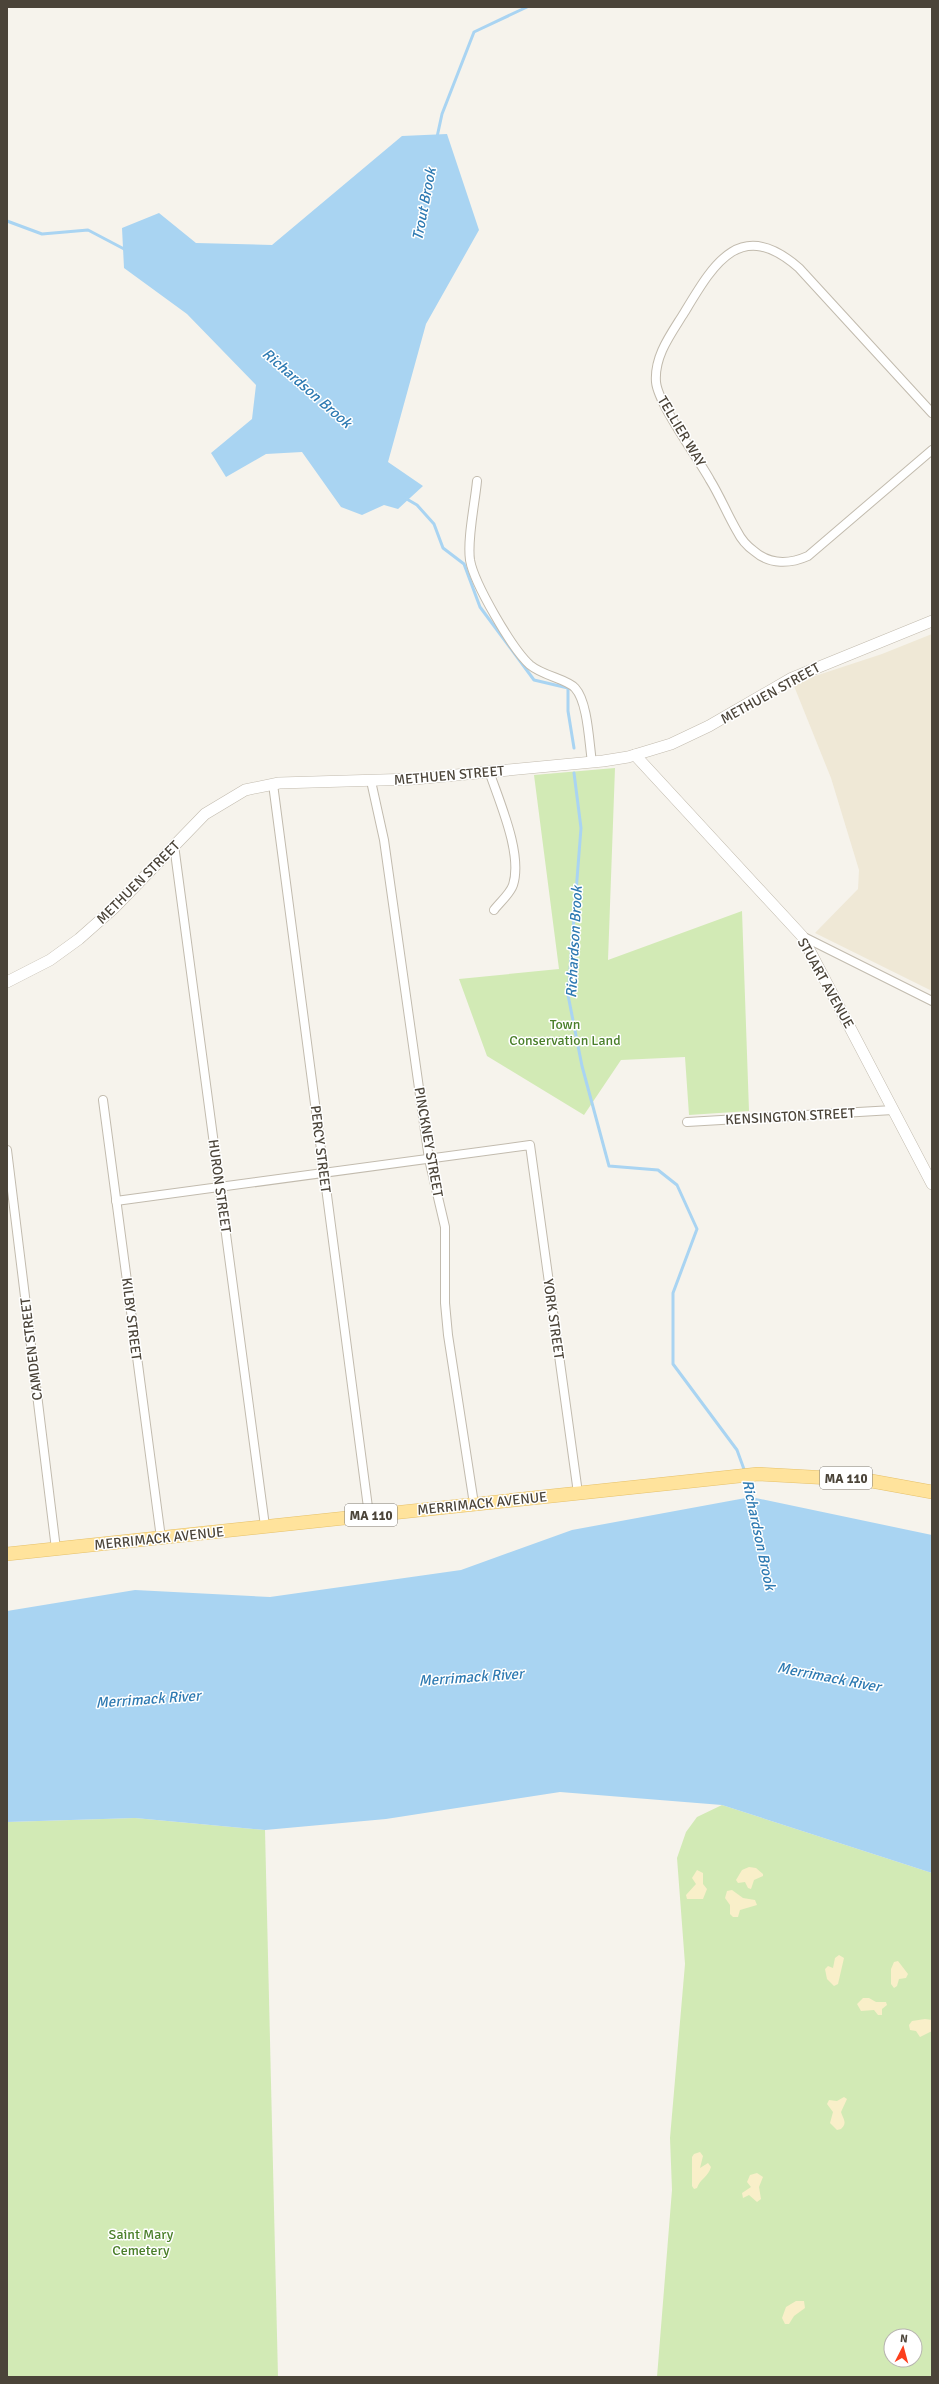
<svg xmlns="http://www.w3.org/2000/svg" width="939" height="2384" viewBox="0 0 939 2384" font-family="Signika,sans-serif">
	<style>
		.education { fill: #efe8d6 }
		.green { fill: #d2eab5; fill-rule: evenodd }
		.sand { fill: #f9efc9 }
		.water { fill: #a9d4f2 }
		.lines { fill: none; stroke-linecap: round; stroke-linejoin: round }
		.stream { stroke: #a9d4f2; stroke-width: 3 }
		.minor-casing { stroke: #c2bbae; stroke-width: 10 }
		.tertiary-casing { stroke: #c2bbae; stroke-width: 12 }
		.primary-casing { stroke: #e6c16a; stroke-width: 14 }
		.minor { stroke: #fff; stroke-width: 8 }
		.tertiary { stroke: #fff; stroke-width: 11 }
		.primary { stroke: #ffe39c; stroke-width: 13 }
		.labels { text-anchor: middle; stroke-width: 3; stroke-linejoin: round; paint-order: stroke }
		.shield { fill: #fff; stroke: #817c74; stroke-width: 1 }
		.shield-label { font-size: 13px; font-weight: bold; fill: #4b4439 }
		.street-label { font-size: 14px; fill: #4b4439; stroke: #fff }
		.park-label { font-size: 14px; fill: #4a7f2a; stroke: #fff }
		.water-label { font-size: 15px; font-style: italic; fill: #2e7ab2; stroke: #fff }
	</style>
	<rect width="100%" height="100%" fill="#f6f3ec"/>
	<polygon class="education" points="932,634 932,991 815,933 858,889 859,870 831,778 794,686 815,676 882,654"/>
	<g class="green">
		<polygon points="615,768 608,960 742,911 749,1111 689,1115 685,1057 621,1060 584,1115 487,1056 459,979 559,969 534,775"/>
		<path d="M 722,1805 L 932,1873 L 932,2377 L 657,2377 L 672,2190 L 670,2138 L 685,1964 L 677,1858 L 686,1832 L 697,1817 ZM 891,2336 L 915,2336 L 915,2360 L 891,2360 Z"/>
		<polygon points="135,1818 265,1830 278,2377 7,2377 7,1822"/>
	</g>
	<g class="sand">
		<polygon points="749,1867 756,1868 763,1874 763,1876 754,1880 751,1889 748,1888 745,1882 738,1883 736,1880 742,1870"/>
		<polygon points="697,1870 703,1873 703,1884 707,1889 703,1899 687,1899 686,1895 696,1884 692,1878"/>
		<polygon points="732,1890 743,1898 755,1900 757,1905 740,1910 738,1917 733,1917 730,1914 730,1905 725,1898 727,1891"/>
		<polygon points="839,1955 844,1958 838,1984 834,1986 827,1979 825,1969 828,1966 833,1968 835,1958"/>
		<polygon points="898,1961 908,1974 906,1978 899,1979 897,1986 894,1988 891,1984 891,1969 894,1962"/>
		<polygon points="863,1998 869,1998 876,2002 886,2002 887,2005 882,2009 882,2015 878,2015 874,2010 861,2011 857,2004"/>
		<polygon points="925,2019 932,2020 932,2031 920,2037 916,2031 910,2030 909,2025 912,2021"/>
		<path d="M 844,2097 L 847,2099 L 841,2112 C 843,2119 848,2123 841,2129 L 837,2130 L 830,2123 L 833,2112 L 827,2104 L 829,2100 L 837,2101 Z"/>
		<path d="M 700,2152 L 703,2156 L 700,2168 L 708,2163 L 711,2167 C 708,2177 700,2179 697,2188 L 694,2189 L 692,2186 L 692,2157 L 694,2154 Z"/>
		<polygon points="757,2173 763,2177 759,2187 761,2199 757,2202 749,2195 743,2198 742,2193 751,2187 747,2182 750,2175"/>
		<polygon points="796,2301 804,2301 805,2308 794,2316 789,2324 785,2324 782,2318 786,2307"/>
	</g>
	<g class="water">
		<polygon points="447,134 479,230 426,324 388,462 423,486 398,509 384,505 362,515 341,507 302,452 266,454 226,477 211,453 252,419 256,385 187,314 124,268 122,228 159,213 196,243 272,245 402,136"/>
		<polygon points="751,1497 932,1535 932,1873 722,1805 560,1792 386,1819 265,1830 135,1818 7,1822 7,1611 135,1590 270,1597 461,1570 572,1530"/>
	</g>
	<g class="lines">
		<g class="stream">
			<polyline points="437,137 442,114 474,32 527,7"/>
			<polyline points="7,221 42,234 88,230 126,250"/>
			<polyline points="405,498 417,505 434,524 443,548 464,564 480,607 534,680 568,688 568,711 574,748"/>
			<polyline points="574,773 581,828 568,995 582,1066 609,1166 658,1170 677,1185 697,1229 673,1293 673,1364 737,1450 745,1472"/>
			<polyline points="748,1479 754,1501"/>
		</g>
		<g class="minor-casing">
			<g id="minor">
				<path d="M 932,413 L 799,268 C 740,216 713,265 684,313 C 671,334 654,356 656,382 C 658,404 698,458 710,480 C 720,496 727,514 737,531 C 741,539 747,546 754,551 C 770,565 790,564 808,556 L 932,450"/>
				<path d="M 477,481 C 475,503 467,539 470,560 C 474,583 512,649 530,665 C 543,676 567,679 575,688 C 588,702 589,743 592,762"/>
				<path d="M 489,771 C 499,801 523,854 513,885 C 510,894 500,902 494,910"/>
				<polyline points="371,781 384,840 429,1159 445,1227 445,1303 448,1335 474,1504"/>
				<polyline points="273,784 369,1515"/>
				<polyline points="174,845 265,1526"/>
				<polyline points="802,936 932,1001"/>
				<polyline points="103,1100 161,1538"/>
				<polyline points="687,1122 893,1110"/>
				<polyline points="7,1150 56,1549"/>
				<polyline points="116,1201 530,1145 578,1493"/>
			</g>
		</g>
		<g class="tertiary-casing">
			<g id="tertiary">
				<polyline points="635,755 802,936 932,1184"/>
				<polyline points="7,982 50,960 79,939 114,908 205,814 245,790 279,783 414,779 603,761 628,757 671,744 709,726 792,678 932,621"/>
			</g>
		</g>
		<g class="primary-casing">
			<polyline id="primary" points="7,1554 758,1474 866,1480 932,1492"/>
		</g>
		<use href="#minor" class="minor"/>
		<use href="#tertiary" class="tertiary"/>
		<use href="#primary" class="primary"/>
	</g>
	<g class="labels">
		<g class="shield">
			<rect x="820" y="1467" width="52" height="22" rx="3"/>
			<rect x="345" y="1504" width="52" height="22" rx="3"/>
		</g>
		<g class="shield-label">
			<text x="846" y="1483">MA 110</text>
			<text x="371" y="1520">MA 110</text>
		</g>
		<g class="street-label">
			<text transform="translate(682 431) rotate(59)" y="5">TELLIER WAY</text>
			<text transform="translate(770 693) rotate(-29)" y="5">METHUEN STREET</text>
			<text transform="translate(449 775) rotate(-5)" y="5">METHUEN STREET</text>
			<text transform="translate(138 882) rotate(-45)" y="5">METHUEN STREET</text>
			<text transform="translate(826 983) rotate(61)" y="5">STUART AVENUE</text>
			<text transform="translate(790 1116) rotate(-3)" y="5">KENSINGTON STREET</text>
			<text transform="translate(429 1142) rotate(80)" y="5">PINCKNEY STREET</text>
			<text transform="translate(321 1149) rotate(83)" y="5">PERCY STREET</text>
			<text transform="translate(220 1186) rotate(82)" y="5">HURON STREET</text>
			<text transform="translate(132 1319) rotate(83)" y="5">KILBY STREET</text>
			<text transform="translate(554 1319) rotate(82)" y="5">YORK STREET</text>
			<text transform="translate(31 1349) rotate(-97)" y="5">CAMDEN STREET</text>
			<text transform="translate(482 1503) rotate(-6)" y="5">MERRIMACK AVENUE</text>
			<text transform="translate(159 1538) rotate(-6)" y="5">MERRIMACK AVENUE</text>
		</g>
		<g class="park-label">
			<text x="565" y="1029">Town<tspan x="565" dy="16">Conservation Land</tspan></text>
			<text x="141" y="2239">Saint Mary<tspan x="141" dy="16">Cemetery</tspan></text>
		</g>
		<g class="water-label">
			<text transform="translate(424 204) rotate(-79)" y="5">Trout Brook</text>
			<text transform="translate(307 388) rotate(41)" y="5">Richardson Brook</text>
			<text transform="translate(574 942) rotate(-87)" y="5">Richardson Brook</text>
			<text transform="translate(759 1535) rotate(78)" y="5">Richardson Brook</text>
			<text transform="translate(471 1677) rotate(-4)" y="5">Merrimack River</text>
			<text transform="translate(829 1677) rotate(11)" y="5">Merrimack River</text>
			<text transform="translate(148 1699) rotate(-4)" y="5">Merrimack River</text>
		</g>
	</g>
	<rect width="939" height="2384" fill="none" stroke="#4b4439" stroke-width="16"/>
	<g transform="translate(903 2348) rotate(6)"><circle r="19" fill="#ffffff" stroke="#b7b4b0"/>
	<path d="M0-3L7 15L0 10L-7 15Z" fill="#fc3f1d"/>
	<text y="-6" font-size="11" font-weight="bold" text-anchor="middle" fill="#4b4439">N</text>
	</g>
</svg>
